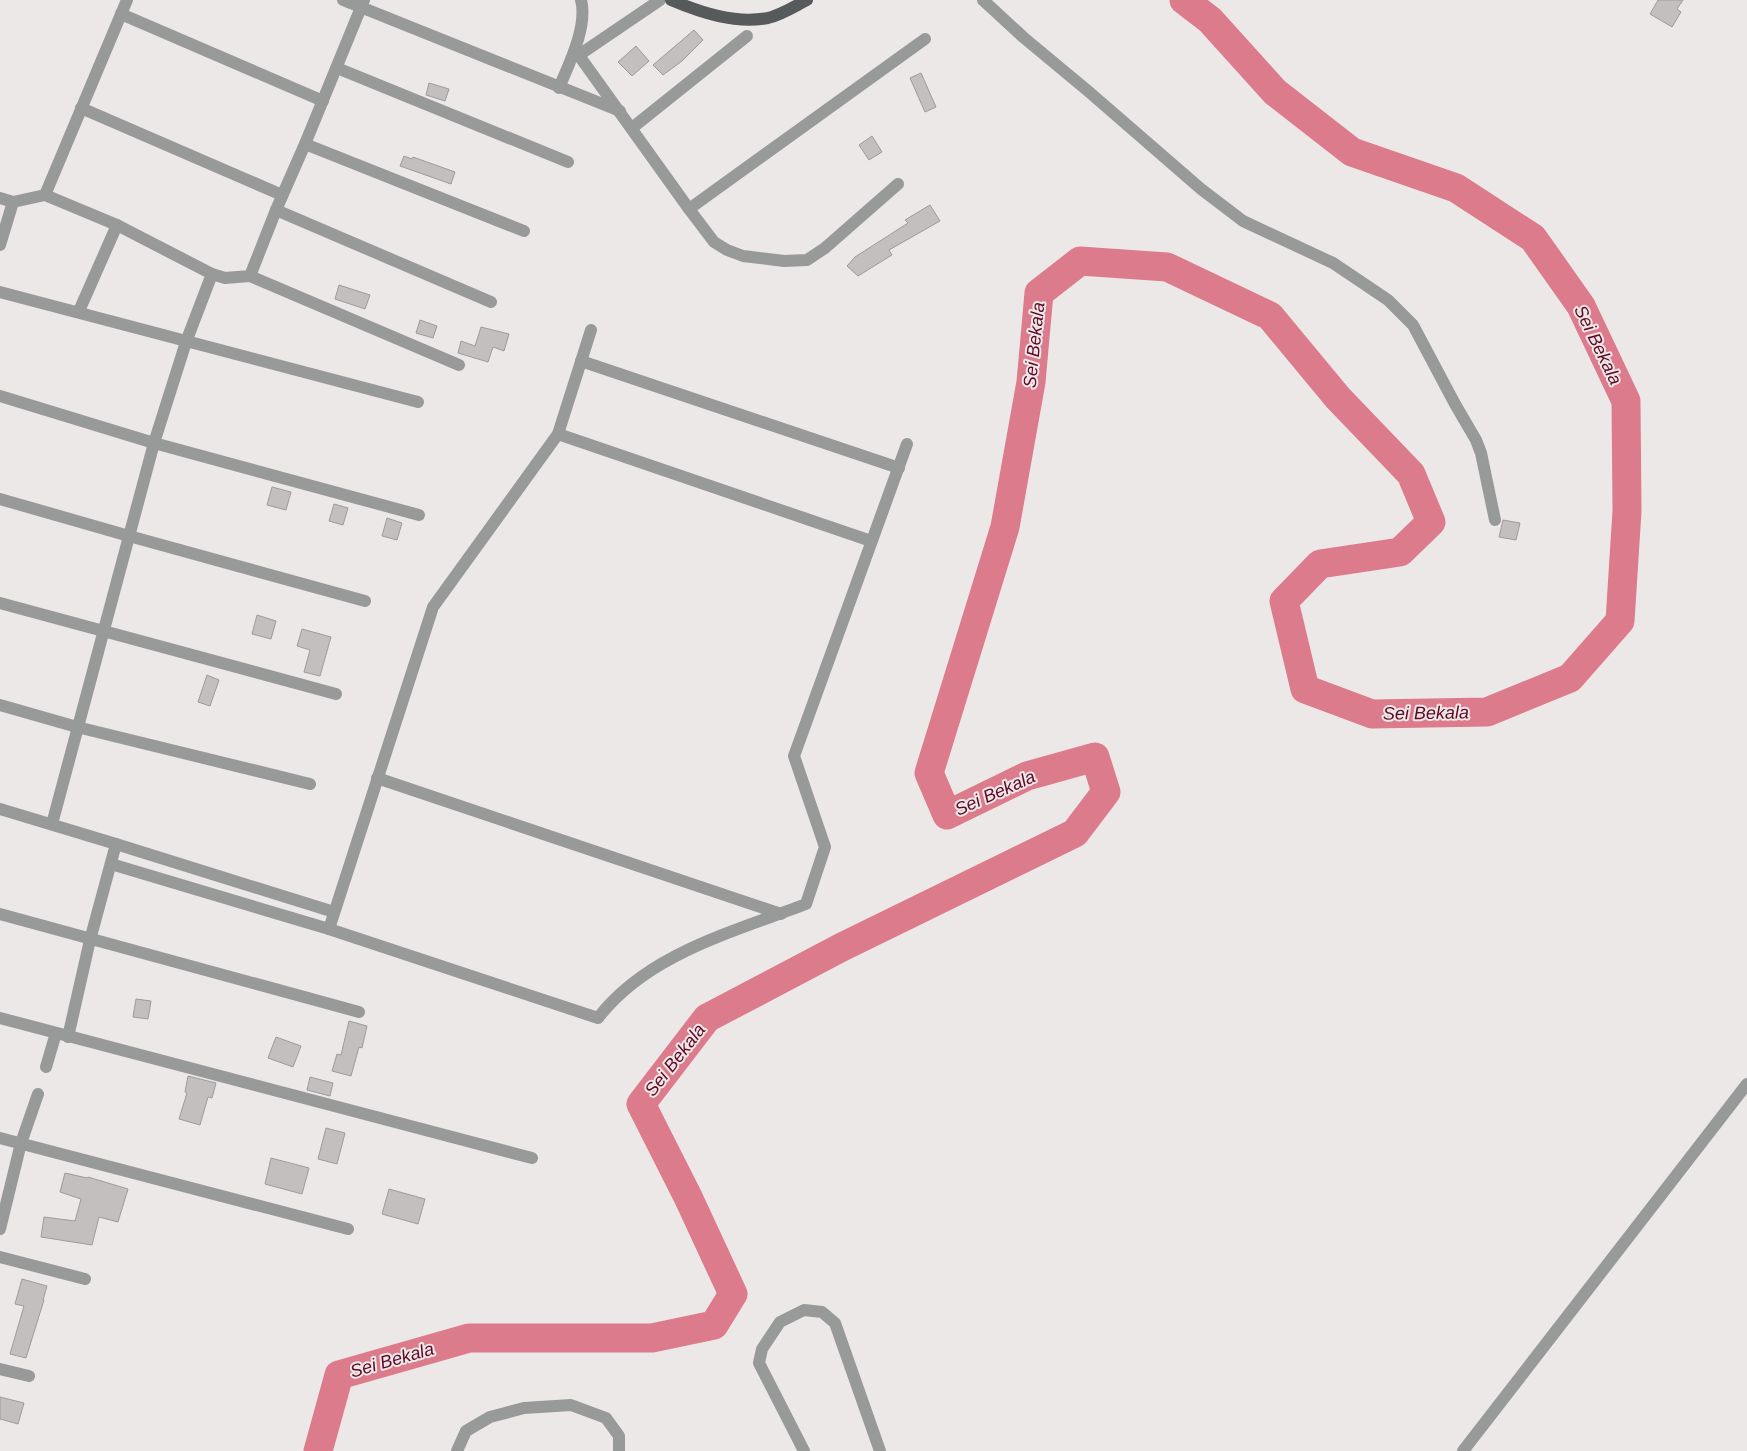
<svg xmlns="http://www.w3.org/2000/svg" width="1747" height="1451" viewBox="0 0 1747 1451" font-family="Arial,sans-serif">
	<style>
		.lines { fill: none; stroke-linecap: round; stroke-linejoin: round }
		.river { stroke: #dc7b8b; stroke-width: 29 }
		.building { fill: #c4bfbf; stroke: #9f9a9b }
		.minor { stroke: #989a9a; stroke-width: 12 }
		.major { stroke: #565a5a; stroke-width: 12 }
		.labels { text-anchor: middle; stroke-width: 4; stroke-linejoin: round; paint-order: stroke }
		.water-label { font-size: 18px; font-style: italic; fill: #600724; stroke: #ede8e8 }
	</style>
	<rect width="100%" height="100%" fill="#ede8e8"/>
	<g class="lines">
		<polyline class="river" points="318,1451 339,1375 469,1338 652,1338 714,1325 733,1294 688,1197 641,1104 707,1018 842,947 1075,833 1106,792 1095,757 1027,776 947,815 929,773 1005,527 1031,382 1039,293 1080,261 1167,267 1270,316 1338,398 1411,474 1431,522 1400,552 1320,564 1284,601 1305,689 1372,714 1487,712 1570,678 1620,621 1627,511 1626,401 1581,306 1533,238 1456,188 1352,152 1275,92 1210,20 1184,0"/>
	</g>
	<g class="building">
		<polygon points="1658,0 1683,0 1677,9 1681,12 1672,27 1650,14"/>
		<polygon points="694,30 703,40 682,61 663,75 653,65"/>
		<polygon points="636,46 649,61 632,76 618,62"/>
		<polygon points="921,73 936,107 925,112 910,78"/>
		<polygon points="429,83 449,89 445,101 426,95"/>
		<polygon points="872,136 882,152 869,160 859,145"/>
		<polygon points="404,156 412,159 413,157 455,172 451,184 400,166"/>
		<polygon points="930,205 940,221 889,250 892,255 858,276 847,266 855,257 908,223 905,220"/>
		<polygon points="339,285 370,295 365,309 335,299"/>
		<polygon points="420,320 437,326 433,338 416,333"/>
		<polygon points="481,327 509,334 504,351 493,347 488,362 458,353 461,341 475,346"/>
		<polygon points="272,487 291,492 286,510 267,505"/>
		<polygon points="334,504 348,508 343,525 329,521"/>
		<polygon points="387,518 402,523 397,540 382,536"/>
		<polygon points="1503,520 1520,523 1516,540 1499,537"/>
		<polygon points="257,615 276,621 271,639 252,634"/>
		<polygon points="302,629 331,637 320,676 304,672 310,650 297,646"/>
		<polygon points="207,675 219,680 210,706 198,702"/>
		<polygon points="136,999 151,1001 148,1019 133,1017"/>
		<polygon points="349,1021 367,1026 362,1048 359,1047 351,1076 332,1071 337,1054 341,1055"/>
		<polygon points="276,1037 301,1046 293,1067 268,1058"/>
		<polygon points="188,1076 216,1083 212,1098 208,1097 200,1125 179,1119 187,1093 185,1092"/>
		<polygon points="310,1077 333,1083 330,1096 307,1090"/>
		<polygon points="326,1128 345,1133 337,1164 318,1159"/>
		<polygon points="271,1158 309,1168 302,1194 265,1184"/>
		<polygon points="65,1173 87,1178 88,1177 128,1189 118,1222 99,1217 92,1245 41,1237 44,1217 75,1221 81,1199 60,1192"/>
		<polygon points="389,1189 425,1199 418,1224 382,1214"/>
		<polygon points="22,1279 47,1286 43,1300 44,1300 26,1358 10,1354 24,1306 15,1304"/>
		<polygon points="0,1397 24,1403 18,1424 0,1419"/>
	</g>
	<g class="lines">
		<g class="minor">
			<polyline points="343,0 620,111"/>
			<polyline points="983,0 1023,37 1088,91 1201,189 1243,221 1333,263 1388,300 1413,325 1455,404 1476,440 1481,453 1495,520"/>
			<polyline points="121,14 323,101"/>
			<polyline points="575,50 689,209 714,242 727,250 743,256 784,261 807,260 825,248 898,184"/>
			<polyline points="579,55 660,0"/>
			<polyline points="337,68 568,162"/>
			<path d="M 559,88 C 569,64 588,26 581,0"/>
			<polyline points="81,108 282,195"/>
			<polyline points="632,128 747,36"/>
			<polyline points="305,144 524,231"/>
			<polyline points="45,195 127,0"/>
			<polyline points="0,198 13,202 45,195 117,225 212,274 225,278 250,276 276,210 305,144 364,0"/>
			<polyline points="689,209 925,39"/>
			<polyline points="276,210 491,302"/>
			<polyline points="0,245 13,202"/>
			<polyline points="250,276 459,365"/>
			<polyline points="0,292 418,402"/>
			<polyline points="79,311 117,225"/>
			<polyline points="581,361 899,468"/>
			<polyline points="0,396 154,443 419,515"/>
			<polyline points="558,434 871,541"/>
			<polyline points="0,499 129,536 365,601"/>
			<polyline points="0,603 336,694"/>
			<polyline points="0,705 77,727 310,784"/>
			<polyline points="377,778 781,914"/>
			<polyline points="0,809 116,844 90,940 68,1037"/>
			<polyline points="52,824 154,443 186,342 212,274"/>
			<polyline points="116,844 334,912"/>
			<path d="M 111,864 L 329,929 L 598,1018 C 647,954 733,932 806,904 L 825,847 L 794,756 L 907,444"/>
			<polyline points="0,914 359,1012"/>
			<polyline points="329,929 433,607 558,434 591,330"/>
			<polyline points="0,1018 532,1158"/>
			<polyline points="46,1067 56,1033"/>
			<polyline points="0,1138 348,1229"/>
			<polyline points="0,1229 21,1143 38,1094"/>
			<polyline points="0,1257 85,1279"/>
			<polyline points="0,1369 29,1376"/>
			<polyline points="457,1451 466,1431 490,1417 524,1408 571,1405 606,1418 619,1436 619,1451"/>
			<polyline points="804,1451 759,1363 762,1349 780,1322 804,1310 822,1312 835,1323 880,1451"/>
			<polyline points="1463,1451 1747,1084"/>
		</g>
		<path class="major" d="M 671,0 C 702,13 735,24 768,18 C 781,15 795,6 807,0"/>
	</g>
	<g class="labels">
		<g class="water-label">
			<text transform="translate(1034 345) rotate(-84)" y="6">Sei Bekala</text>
			<text transform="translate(1598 345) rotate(64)" y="6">Sei Bekala</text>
			<text transform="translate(1426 713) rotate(-1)" y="6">Sei Bekala</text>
			<text transform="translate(995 793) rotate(-24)" y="6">Sei Bekala</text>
			<text transform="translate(675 1060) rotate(-52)" y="6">Sei Bekala</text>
			<text transform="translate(392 1360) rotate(-16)" y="6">Sei Bekala</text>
		</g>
	</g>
</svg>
